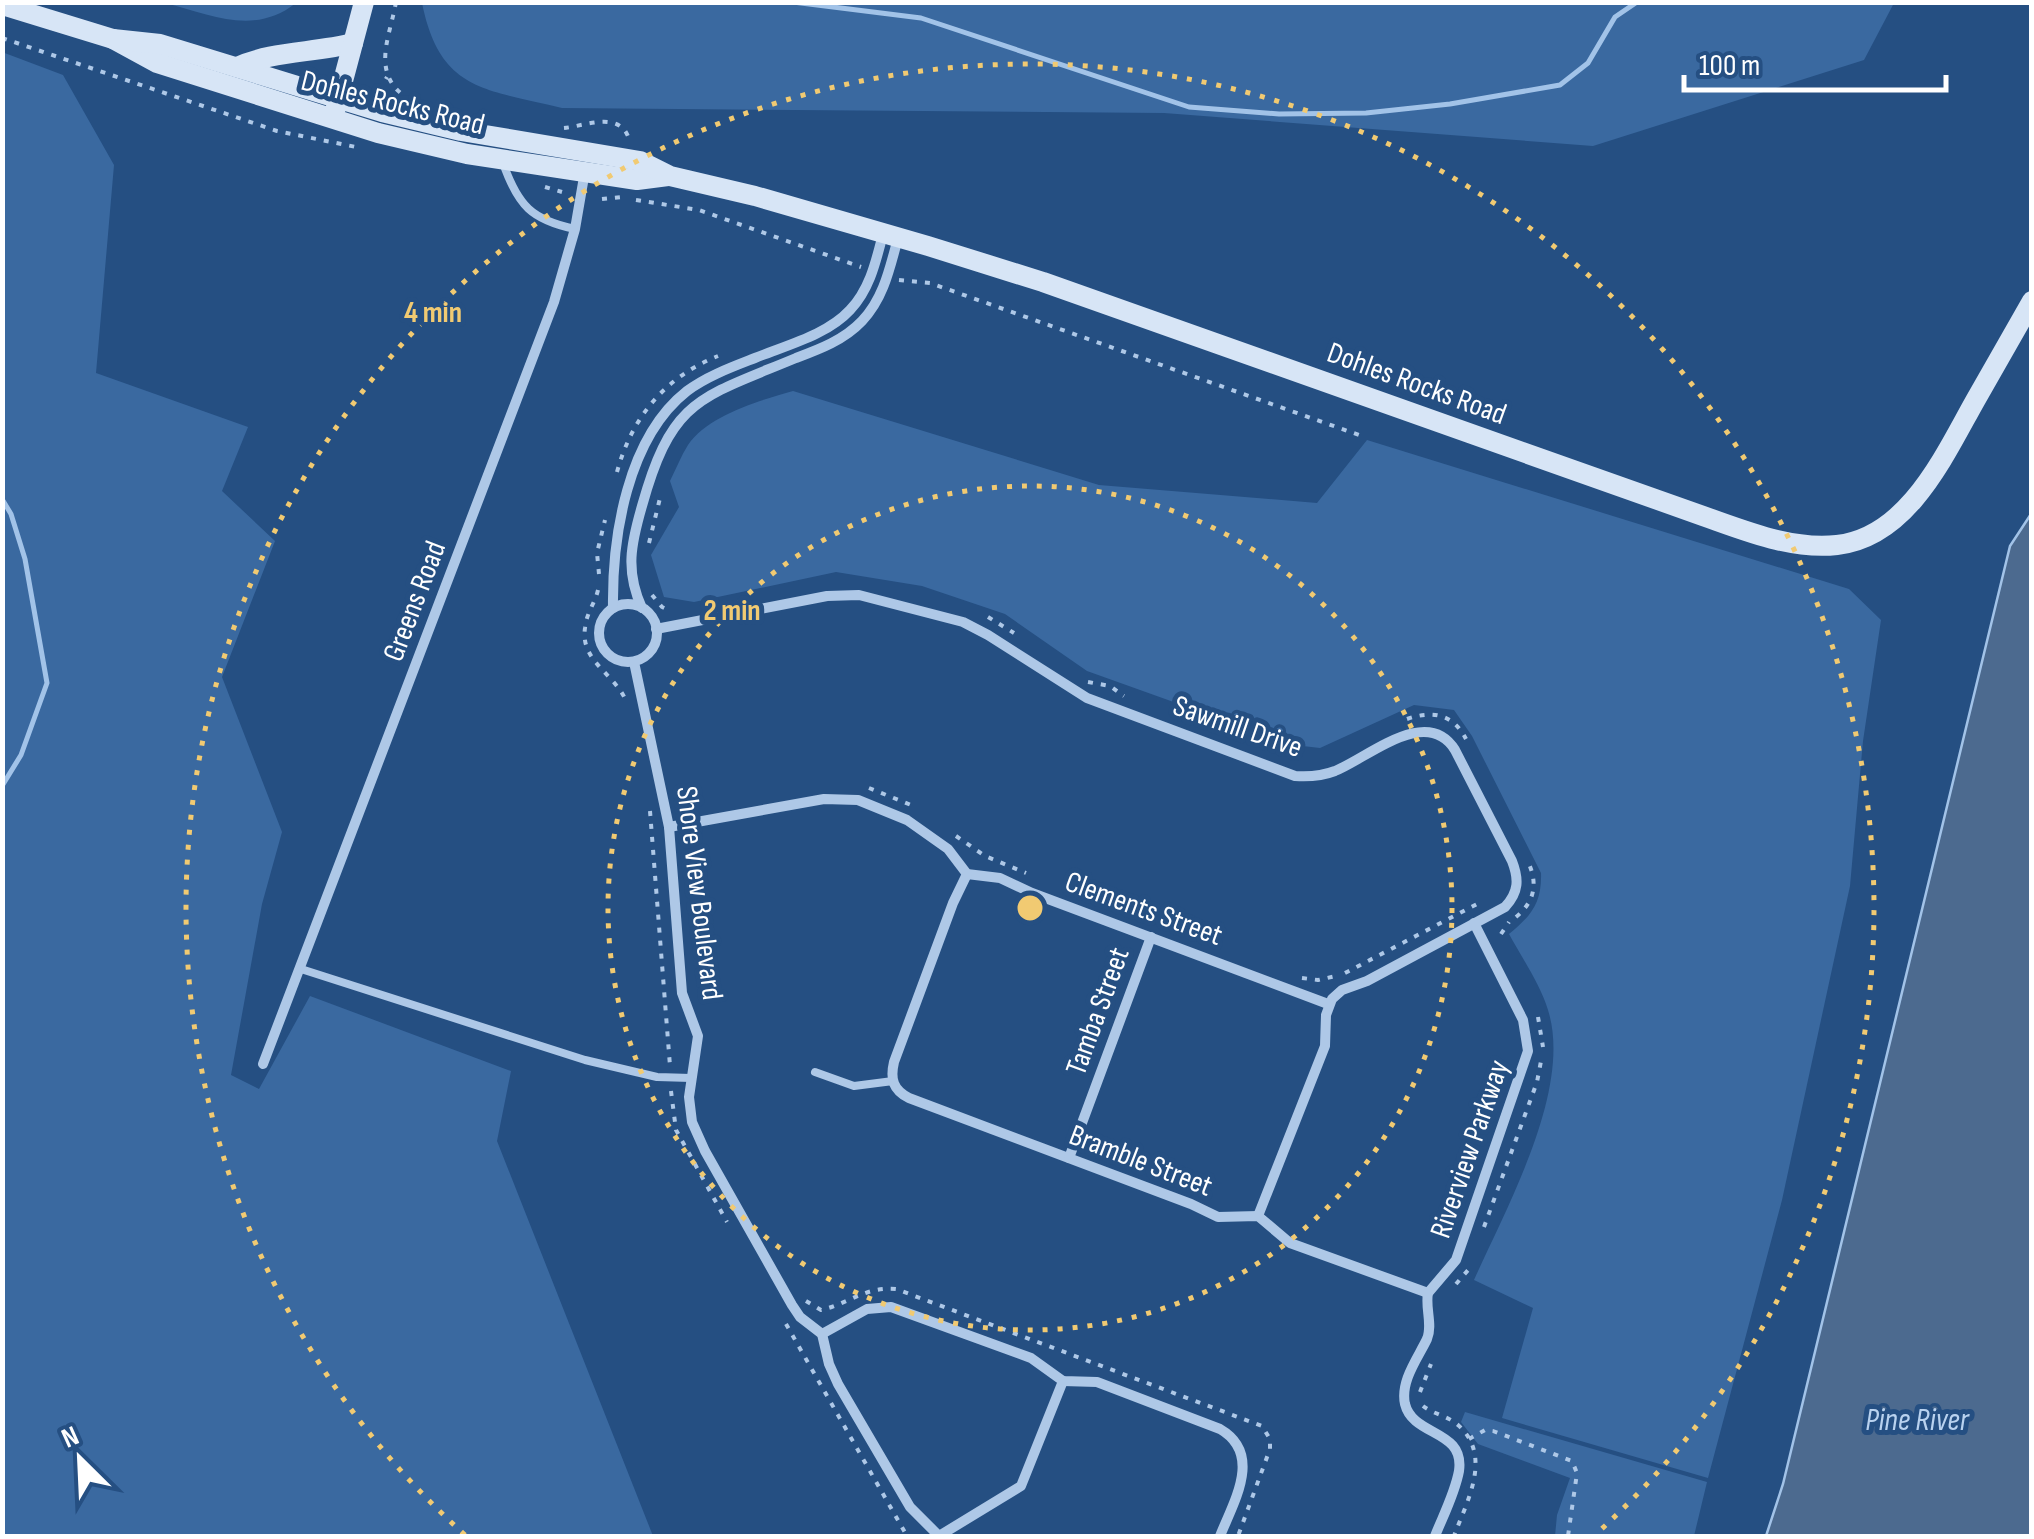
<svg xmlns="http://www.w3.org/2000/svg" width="2034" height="1539" viewBox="0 0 2034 1539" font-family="'Sofia Sans Condensed',sans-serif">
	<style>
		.green { fill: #3a69a0 }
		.water { fill: #4c6a8f; stroke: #a2c3e8; stroke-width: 2.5 }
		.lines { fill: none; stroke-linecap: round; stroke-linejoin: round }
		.stream { stroke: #a2c3e8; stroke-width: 5 }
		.path { stroke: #aec8e7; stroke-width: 4; stroke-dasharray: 5 8; stroke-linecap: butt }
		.lane { stroke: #aec8e7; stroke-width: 8 }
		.street { stroke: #aec8e7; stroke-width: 10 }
		.secondary { stroke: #d7e5f6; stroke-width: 20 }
		.ring { fill: none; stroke: #f1ca72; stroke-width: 5; stroke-dasharray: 5 10 }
		.labels { text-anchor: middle; stroke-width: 10; stroke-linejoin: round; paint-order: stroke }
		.street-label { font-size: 30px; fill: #fff; stroke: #254f82 }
		.water-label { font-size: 32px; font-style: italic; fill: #b9d2ef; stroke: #254f82 }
		.centre { fill: #f1ca72; stroke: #254f82; stroke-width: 5 }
		.ring-label { font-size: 30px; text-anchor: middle; font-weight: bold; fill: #f1ca72; stroke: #254f82; stroke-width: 10; stroke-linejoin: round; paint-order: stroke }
	</style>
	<rect width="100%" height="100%" fill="#254f82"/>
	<g class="green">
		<path d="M 165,3 L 296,2 L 296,3 C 254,36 212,15 165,3 Z"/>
		<path d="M 422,3 L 422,2 L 1894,3 L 1864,60 L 1593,146 L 1164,113 L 562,108 C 486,89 440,92 422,3 Z"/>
		<polygon points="2,52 63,75 114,165 96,373 248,427 222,491 275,541 222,677 282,832 262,904 231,1075 259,1089 310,996 511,1071 497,1141 653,1536 3,1536"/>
		<path d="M 793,391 L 1099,485 L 1317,503 L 1367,440 L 1849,589 L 1881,620 L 1863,741 L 1850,886 L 1782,1200 L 1708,1478 L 1502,1418 L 1533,1308 L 1474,1280 C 1506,1208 1573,1089 1548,1010 C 1540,984 1522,958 1509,934 C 1531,916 1542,903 1541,873 L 1472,736 L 1454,710 L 1414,705 L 1320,748 L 1294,745 L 1087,671 L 1005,614 L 922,586 L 836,572 L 694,602 L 664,597 L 651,555 L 679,507 L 670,481 C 676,469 681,456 688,445 C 708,415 761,400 793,391 Z"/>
		<polygon points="1465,1412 1707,1482 1694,1536 1555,1536 1557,1515 1570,1478 1478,1444 1461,1422"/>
	</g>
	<polygon class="water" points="2031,514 2031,1536 1766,1536 1783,1484 2010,546"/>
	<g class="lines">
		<g class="stream">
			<polyline points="793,2 921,18 1189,107 1279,114 1366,113 1450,104 1560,85 1588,63 1615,17 1637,2"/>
			<polyline points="2,499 11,514 25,559 47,683 21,755 2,786"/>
		</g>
		<g class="path">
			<path d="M 396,2 C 390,37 370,73 407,98"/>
			<polyline points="2,38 277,131 356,147"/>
			<polyline points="379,90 387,77"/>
			<path d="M 564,128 C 585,126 620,110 629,139"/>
			<polyline points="545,187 562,192"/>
			<polyline points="602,199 622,197"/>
			<polyline points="636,200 699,210 861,267"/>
			<polyline points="899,280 930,283 1359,435"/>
			<path d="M 617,472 C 632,417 665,377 718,356"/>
			<polyline points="649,543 661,494"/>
			<polyline points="599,574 597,553 605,520"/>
			<path d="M 598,590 C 595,603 586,614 585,628 C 580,662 616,674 627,703"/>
			<polyline points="652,595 662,607 671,611"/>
			<polyline points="988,617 1014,633"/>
			<polyline points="1088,682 1110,686 1124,696"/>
			<path d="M 1407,719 C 1433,710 1453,714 1466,739"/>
			<polyline points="869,788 911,805"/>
			<polyline points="674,792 680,791 690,805 702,806"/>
			<polyline points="650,811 670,1066"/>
			<polyline points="956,836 985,856 1026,873"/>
			<path d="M 1516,917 C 1534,902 1538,885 1529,864"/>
			<polyline points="1501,934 1509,922"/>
			<polyline points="1345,973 1479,903"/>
			<polyline points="1302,978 1318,980 1336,976"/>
			<polyline points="1538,1017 1543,1047"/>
			<polyline points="671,1091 676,1130 727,1222"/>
			<polyline points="1484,1227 1537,1082 1542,1056"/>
			<polyline points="1456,1284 1469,1269"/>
			<path d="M 806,1301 L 821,1310 C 848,1304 866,1286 896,1289 L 1262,1426 L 1270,1439 L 1270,1449 L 1238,1536"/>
			<polyline points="786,1324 907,1536"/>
			<polyline points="1420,1392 1431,1364"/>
			<path d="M 1423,1406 C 1433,1414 1448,1416 1458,1425 C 1493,1456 1467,1501 1454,1536"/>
			<polyline points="1469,1439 1485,1430 1493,1431 1572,1461 1577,1473 1568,1536"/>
		</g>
		<g class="lane">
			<path d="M 503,163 C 518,206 532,220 575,229"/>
			<polyline points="301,969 585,1060 657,1077 691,1078"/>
			<polyline points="815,1072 854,1086 893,1081"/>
		</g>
		<g class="street">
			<circle cx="628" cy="633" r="29"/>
			<path d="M 613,608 C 612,537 627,438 687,391 C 707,376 732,367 755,358 C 787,345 827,335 850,310 C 870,289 876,261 883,234"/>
			<path d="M 642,608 C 625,571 631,544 642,506 C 672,398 700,398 796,358 C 820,349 844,340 862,321 C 884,298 890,267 898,238"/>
			<path d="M 656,629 L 827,596 L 859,595 L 963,622 L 988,635 L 1087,698 L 1295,776 C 1309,777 1322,776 1335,771 C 1369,757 1427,705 1455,750 L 1512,861 C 1519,879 1519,892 1505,907 L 1367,981 L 1342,990 L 1332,999 L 1326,1015 L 1325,1046 L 1258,1216"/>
			<polyline points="634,662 669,827 682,993 698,1036 689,1097 692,1122 705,1151 792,1305 800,1317 822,1334 829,1364 838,1384 910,1507 939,1536"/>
			<polyline points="669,827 824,799 858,800 907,820 948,849 967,874 1000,878 1032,893 1328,1004"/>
			<path d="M 967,874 L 953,903 L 894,1062 C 890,1079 893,1090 909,1098 L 1191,1204 L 1218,1217 L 1258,1216 L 1290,1243 L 1428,1293"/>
			<polyline points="263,1064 554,302 575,229 585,171"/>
			<polyline points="1069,1158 1151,937"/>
			<path d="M 822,1334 L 867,1309 L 891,1307 L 1031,1358 L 1063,1381 L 1097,1382 L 1220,1429 C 1263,1454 1234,1501 1220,1536"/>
			<polyline points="939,1536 1021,1486 1063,1381"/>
			<path d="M 1435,1536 C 1443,1516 1455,1493 1459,1471 C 1465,1429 1413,1437 1405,1404 C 1400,1381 1418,1358 1427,1339 C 1433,1325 1425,1308 1428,1293 L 1456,1260 L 1528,1051 L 1523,1020 L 1474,923"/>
		</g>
		<g class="secondary">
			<polyline points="2,5 113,39 157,63 378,133 467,154 637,180 668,176"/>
			<path d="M 113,39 L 160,44 L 382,112 L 461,131 L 640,161 L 670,176 L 755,196 L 928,246 L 1043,282 L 1703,516 C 1746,531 1791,550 1837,545 C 1908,537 1944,456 1975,401 C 1994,368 2013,334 2032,301"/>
			<path d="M 237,67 C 271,51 315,53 353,43"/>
			<polyline points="335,111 364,2"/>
		</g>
	</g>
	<g class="ring">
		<circle cx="1030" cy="908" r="422"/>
		<path d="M465 1535A844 844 0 1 1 1595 1535"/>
	</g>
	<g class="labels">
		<g class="street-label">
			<text transform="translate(393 102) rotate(14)" y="10">Dohles Rocks Road</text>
			<text transform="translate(1417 383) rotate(20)" y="10">Dohles Rocks Road</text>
			<text transform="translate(414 601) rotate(-69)" y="10">Greens Road</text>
			<text transform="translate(1238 726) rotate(19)" y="10">Sawmill Drive</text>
			<text transform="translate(700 893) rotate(83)" y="10">Shore View Boulevard</text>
			<text transform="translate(1144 908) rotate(20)" y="10">Clements Street</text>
			<text transform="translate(1097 1011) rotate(-70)" y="10">Tamba Street</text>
			<text transform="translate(1469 1149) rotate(-71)" y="10">Riverview Parkway</text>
			<text transform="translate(1141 1160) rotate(21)" y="10">Bramble Street</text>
		</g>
		<g class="water-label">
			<text x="1917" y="1430">Pine River</text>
		</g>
	</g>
	<circle cx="1030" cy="908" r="15" class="centre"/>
	<g class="ring-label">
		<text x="433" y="322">4 min</text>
		<text x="732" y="620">2 min</text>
	</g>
	<rect width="2034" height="1539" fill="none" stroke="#ffffff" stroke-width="10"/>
	<g transform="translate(80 1459) rotate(336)" stroke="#254f82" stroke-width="8" paint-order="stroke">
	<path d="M0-8L18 38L0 25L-18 38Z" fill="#ffffff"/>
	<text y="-15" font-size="28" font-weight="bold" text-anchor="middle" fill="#ffffff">N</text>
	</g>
	<path d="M1684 75v15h262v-15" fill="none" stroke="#ffffff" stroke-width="5"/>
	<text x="1699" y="75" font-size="30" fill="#ffffff" stroke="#254f82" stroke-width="8" paint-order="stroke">100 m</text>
</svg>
